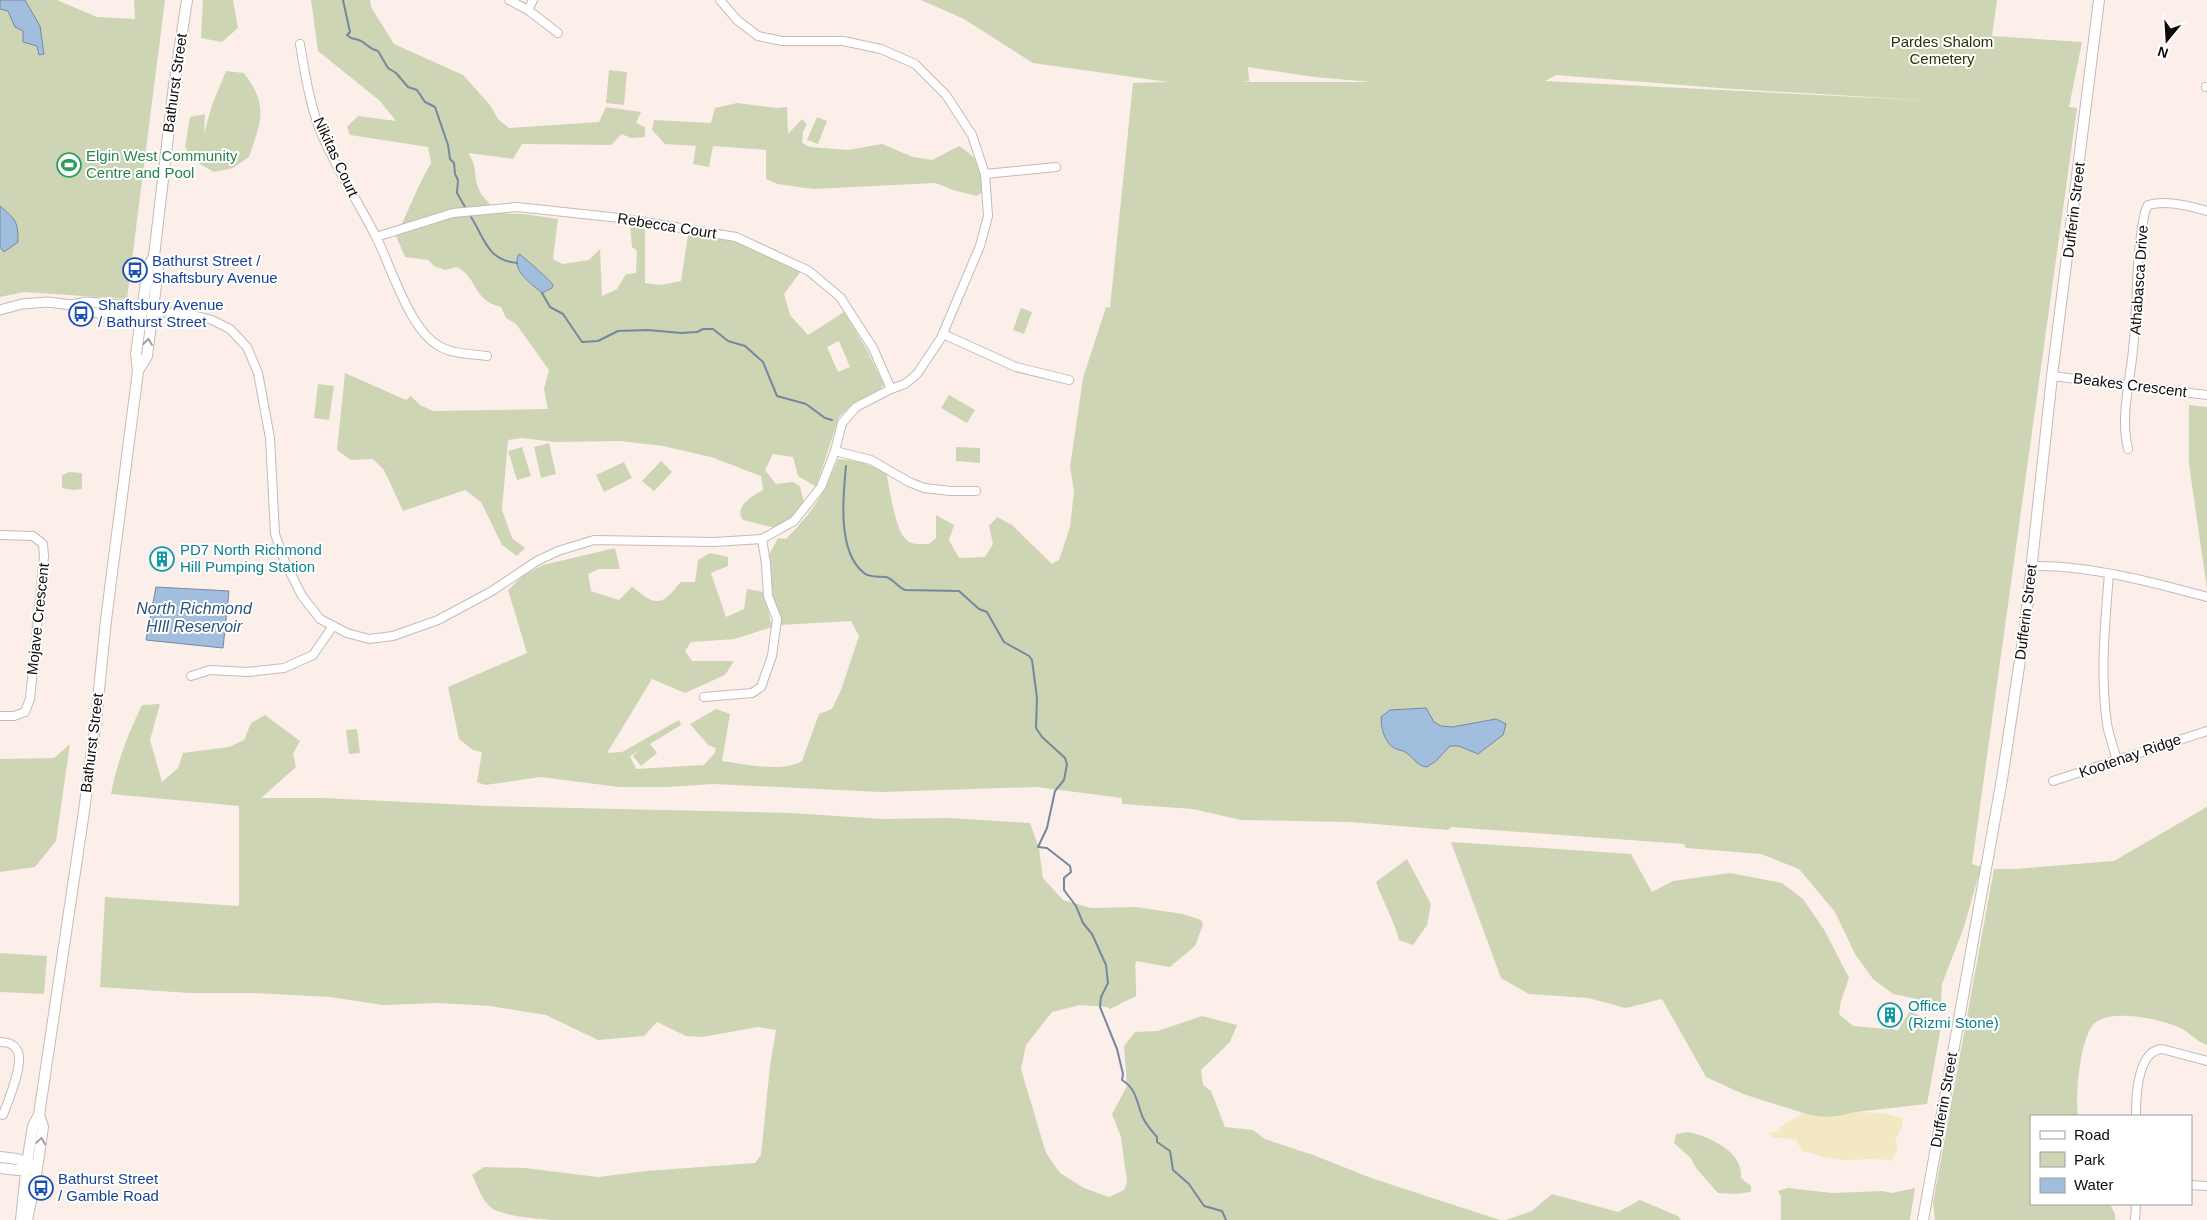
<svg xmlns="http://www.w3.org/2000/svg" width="2207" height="1220" viewBox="0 0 2207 1220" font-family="Arial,sans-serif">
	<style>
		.green { fill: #ced5b4; fill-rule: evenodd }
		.sand { fill: #f2e8c3 }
		.water { fill: #a2bedf; stroke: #76889f }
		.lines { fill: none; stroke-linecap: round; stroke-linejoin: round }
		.stream { stroke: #76889f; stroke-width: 2 }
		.minor-casing { stroke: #c6bab5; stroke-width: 10 }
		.tertiary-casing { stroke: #c6bab5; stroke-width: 11 }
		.secondary-casing { stroke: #c6bab5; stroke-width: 12 }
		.minor { stroke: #fff; stroke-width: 8 }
		.tertiary { stroke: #fff; stroke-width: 9 }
		.secondary { stroke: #fff; stroke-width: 10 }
		.oneway { stroke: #9f9d9d }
		.labels { text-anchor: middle; stroke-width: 4; stroke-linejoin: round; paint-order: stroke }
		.park-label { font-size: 15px; fill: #2b3100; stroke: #fff }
		.street-label { font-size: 15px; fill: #0f0b09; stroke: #fff }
		.leisure-label { font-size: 15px; fill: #27864d; stroke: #fff; text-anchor: start }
		.transit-label { font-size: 15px; fill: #164399; stroke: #fff; text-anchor: start }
		.culture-label { font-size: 15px; fill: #0d838f; stroke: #fff; text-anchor: start }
		.water-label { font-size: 16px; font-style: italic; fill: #2c5480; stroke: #fff }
	</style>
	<rect width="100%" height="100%" fill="#fcefe9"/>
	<g class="green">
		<polygon points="0,0 57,0 97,17 135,19 134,0 165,0 127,299 24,292 0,297"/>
		<polygon points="203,0 233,0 238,28 222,42 201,38"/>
		<path d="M 311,0 L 370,0 L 371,7 L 394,44 L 463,75 L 490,105 L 498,119 L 509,128 L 599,122 L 606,107 L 641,112 L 636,123 L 645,127 L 645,137 L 630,138 L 622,134 L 611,145 L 522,144 L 513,159 L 468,153 C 478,167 473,173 478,187 C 481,197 492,205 498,213 L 524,214 L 558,219 L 553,259 L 562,264 L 589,260 L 600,249 L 602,296 L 617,289 L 626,274 L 636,273 L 637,251 L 632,247 L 630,226 L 631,223 L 644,224 L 645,227 L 645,283 L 661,285 L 681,281 L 688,235 L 735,241 L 801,271 L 784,294 L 790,315 L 808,335 L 844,312 L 870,355 L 864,359 L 870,356 L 884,385 L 878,391 L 852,405 L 839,417 L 816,487 L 798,476 L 793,457 L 773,454 L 765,470 L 776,484 L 793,482 L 800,486 L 804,503 L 799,515 L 775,528 L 743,520 C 733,506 753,496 763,490 L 761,476 L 711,457 L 663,446 L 620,441 L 555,442 L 522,438 L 508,440 L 502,510 L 512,538 L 525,548 L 517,556 L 502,545 L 481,502 L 465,490 L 403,511 L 384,470 L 373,459 L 351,460 L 337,450 L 345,373 L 406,400 L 411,396 L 420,405 L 433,411 L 548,409 L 544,389 L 549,370 L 516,324 L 506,318 L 501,307 C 472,300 479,279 457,267 L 445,270 L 434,266 L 428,260 L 405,257 L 396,236 C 408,212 417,187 431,163 L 428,147 L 350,135 L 347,127 L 358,116 L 396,121 L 380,101 L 318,51 ZM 839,341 L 850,367 L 838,372 L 827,347 Z"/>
		<path d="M 921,0 L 1997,0 L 1992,36 L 2082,42 L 2069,107 L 2077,108 L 1972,864 L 1981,867 L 1964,927 L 1942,984 L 1941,1004 L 1893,994 L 1873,979 L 1855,954 L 1835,912 L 1799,869 L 1761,854 L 1686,848 L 1684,844 L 1451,827 L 1448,830 L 1350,822 L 1241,820 L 1193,809 L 1122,804 L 1122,798 L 1037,787 L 881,792 L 713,784 L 668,787 L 619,787 L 541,777 L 485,785 L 477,782 L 482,752 L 473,750 L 459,739 L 448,687 L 527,653 L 508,590 L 524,575 L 543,565 L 615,548 L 620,569 L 599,569 L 588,574 L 591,591 L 619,600 L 632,587 C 643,594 654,608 667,597 C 673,593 676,586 681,582 L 695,582 L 698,560 L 710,553 L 728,557 L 728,566 L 711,573 L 726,617 L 744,609 L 747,589 L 764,592 L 772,627 L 735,639 L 691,642 L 685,651 L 692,661 L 734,661 L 725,675 L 685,693 L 652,679 L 607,753 L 622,752 L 679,720 L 681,725 L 650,744 L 657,753 L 641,766 L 633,756 L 638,751 L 630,756 L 636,769 L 704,765 L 714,754 L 716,748 L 708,745 L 690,724 L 716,709 L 730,714 L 722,761 C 744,764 782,773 802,761 L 819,714 L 832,709 L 841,690 L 859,636 L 851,621 L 779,625 L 768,600 L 768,557 L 778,538 L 786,539 C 814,510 823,496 838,459 L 859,461 L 886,472 C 890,488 895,535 909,542 C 914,545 923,544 929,544 L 936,538 L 936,515 L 954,525 L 949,540 L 959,558 L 985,557 L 993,544 L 989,526 L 997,517 L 1012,525 L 1052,564 L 1059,560 L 1070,527 L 1074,491 L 1070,467 L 1083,378 L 1106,307 L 1110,308 L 1133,83 L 1168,82 L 1033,63 L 964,19 ZM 1248,67 L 1314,77 L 1372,82 L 1243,82 L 1249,81 ZM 1556,75 L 1719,88 L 1935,101 L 1545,81 Z"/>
		<polygon points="609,70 627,72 624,105 606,103"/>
		<path d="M 226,71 L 244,73 C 269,106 261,121 249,157 L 233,168 L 214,172 L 193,160 L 185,147 L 190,117 L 205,114 L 204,134 L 212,105 Z"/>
		<path d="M 737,103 L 776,108 L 787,107 L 788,134 L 802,119 L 807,124 L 803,132 L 802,143 L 810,147 L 848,150 L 882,144 L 913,157 L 932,160 L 959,146 C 979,159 986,169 981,193 L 977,196 L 956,191 L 935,183 L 813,189 L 777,184 L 766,179 L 766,150 L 713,146 L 709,167 L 693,164 L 696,146 L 665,144 L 652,130 L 654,120 L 711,123 L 715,108 Z"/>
		<polygon points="817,117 827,121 818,144 807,140"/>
		<polygon points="1021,308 1032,312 1024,334 1013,330"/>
		<polygon points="318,384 334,386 329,420 314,418"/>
		<polygon points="949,395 975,410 967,423 941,408"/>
		<polygon points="2189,405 2207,407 2207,589 2189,464"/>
		<polygon points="549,443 556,474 541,478 534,447"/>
		<polygon points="522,447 531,476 517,480 508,451"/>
		<polygon points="956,447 980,448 980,463 956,461"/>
		<polygon points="661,461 672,472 654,491 642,481"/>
		<polygon points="624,462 632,478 604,492 596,475"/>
		<polygon points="69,472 82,473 82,489 73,490 62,488 62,475"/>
		<path d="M 160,704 L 150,740 L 162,782 L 178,768 L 183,753 L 229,747 L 244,740 L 251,723 L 265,715 L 300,741 L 293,754 L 296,767 L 261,798 L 323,798 L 489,806 L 791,813 L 882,819 L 949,818 L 1030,823 L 1039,848 L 1043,878 L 1063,900 L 1091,908 L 1136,907 L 1183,914 L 1201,920 L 1203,925 L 1195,946 L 1170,967 L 1136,961 C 1134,966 1137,987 1136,996 L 1110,1009 L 1107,1007 L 1080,1005 L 1052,1012 L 1026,1045 L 1021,1069 L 1046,1153 L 1060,1173 L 1084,1188 L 1109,1197 L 1124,1190 L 1127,1182 L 1121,1137 L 1112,1114 L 1127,1086 L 1124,1046 L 1135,1032 L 1158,1031 L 1202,1016 L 1237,1025 L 1230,1042 L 1201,1070 L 1203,1085 L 1211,1091 L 1225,1127 L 1253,1130 L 1265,1139 L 1313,1155 L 1374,1179 L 1500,1220 L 552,1220 C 533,1218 510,1217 493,1209 C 483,1203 477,1185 472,1175 L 484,1167 L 525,1168 L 598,1177 L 646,1171 L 755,1163 L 761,1155 L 770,1066 L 776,1030 L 758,1027 L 702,1037 L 686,1036 L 657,1022 L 644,1036 L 598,1040 L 546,1015 L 490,1006 L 439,1003 L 383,1005 L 330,997 L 252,993 L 189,993 L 100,987 L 105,897 L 239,906 L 239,806 L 111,794 C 117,762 128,734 142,705 Z"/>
		<polygon points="357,729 360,753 349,754 346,730"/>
		<polygon points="70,744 56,841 35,867 0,872 0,759 54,758"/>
		<path d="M 2207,807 L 2207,1045 C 2196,1042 2189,1031 2178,1027 C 2160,1019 2106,1007 2092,1026 C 2080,1043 2075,1096 2078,1116 L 2031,1116 L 2031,1204 L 2110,1204 L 2115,1214 L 2115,1220 L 1935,1220 L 1933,1203 L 1994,869 L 2014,869 L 2114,861 Z"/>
		<polygon points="1451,842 1631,854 1652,892 1673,881 1730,873 1782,883 1803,899 1825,931 1849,978 1841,1001 1839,1014 1853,1026 1898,1030 1910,1011 1941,1027 1927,1104 1856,1112 1833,1118 1813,1116 1743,1094 1706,1077 1662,999 1626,1008 1588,998 1529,994 1501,978"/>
		<path d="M 1407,859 L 1431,904 L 1427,925 L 1413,945 L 1399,940 C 1394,920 1383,902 1376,882 Z"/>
		<polygon points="0,953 47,956 44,994 0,992"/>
		<path d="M 1688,1132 C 1709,1136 1744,1152 1741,1178 L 1751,1186 L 1751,1192 L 1735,1194 L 1718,1193 L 1696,1168 L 1690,1157 L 1674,1143 L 1676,1134 Z"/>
		<polygon points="1788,1188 1832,1193 1882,1191 1892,1193 1915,1188 1910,1220 1781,1220 1781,1197 1778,1191"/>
		<polygon points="1552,1194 1618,1212 1640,1200 1678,1216 1681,1220 1506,1220 1532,1211"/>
	</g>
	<path class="sand" d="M 1856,1112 L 1882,1113 L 1903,1118 C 1904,1127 1897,1134 1895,1143 L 1898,1146 L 1896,1154 L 1891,1161 C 1874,1156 1858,1161 1841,1160 C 1828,1159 1815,1154 1802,1151 L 1796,1140 L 1772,1137 L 1770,1133 L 1780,1131 L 1780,1127 L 1803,1113 C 1822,1119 1837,1117 1856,1112 Z"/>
	<g class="water">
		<polygon points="0,0 25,0 40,26 44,54 39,55 37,46 23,42 23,31 15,27 8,11 0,9"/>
		<path d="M 0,206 C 16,220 18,221 18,242 L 4,252 L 0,247 Z"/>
		<path d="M 519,254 C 523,256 552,282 553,285 L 552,288 L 542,293 C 531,283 510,270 519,254 Z"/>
		<polygon points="156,587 229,591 223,648 146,640"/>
		<path d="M 1426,708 L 1434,722 L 1441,726 L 1452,727 L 1496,719 L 1506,724 L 1503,735 L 1478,754 L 1459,746 L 1450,746 L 1436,761 L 1427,767 C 1416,766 1414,757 1405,752 C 1402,750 1397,750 1394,748 C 1384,742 1381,727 1381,717 L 1390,710 Z"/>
	</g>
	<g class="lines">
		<g class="stream">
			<path d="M 343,0 L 350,32 L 347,35 C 352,40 354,38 359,40 C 367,43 368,49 378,51 L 388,68 L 396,73 L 408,87 L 417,90 L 425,102 L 435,107 L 448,145 L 450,159 L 454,163 L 455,174 L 458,180 L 457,193 L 465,207"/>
			<path d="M 471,217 C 485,239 487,260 517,263"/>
			<polyline points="542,293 550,307 563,314 582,342 598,341 618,331 648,330 681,333 697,332 703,329 713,329 728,341 745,346 763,362 777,396 806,404 825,418 832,420"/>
			<path d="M 846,466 C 843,496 837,552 864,573 C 870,578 878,576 886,577 C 893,579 898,587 905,590 L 959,591 L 979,609 L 987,612 L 1004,642 L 1029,656 L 1032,660 L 1037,698 L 1036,728 L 1042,737 L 1065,758 L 1067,764 L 1064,780 L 1055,791 L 1047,828 L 1038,847 L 1047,848 L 1070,866 L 1071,872 L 1064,878 L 1064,890 L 1076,906 L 1083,923 L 1092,934 L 1106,965 L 1108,983 L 1101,997 L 1100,1007 L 1117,1049 L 1123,1074 L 1122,1080 C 1137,1089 1137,1104 1143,1118 C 1147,1126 1152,1131 1157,1137 L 1157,1142 L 1170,1151 L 1173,1170 L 1189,1184 L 1204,1206 L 1222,1211 L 1226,1220"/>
		</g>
		<g class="minor-casing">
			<g id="minor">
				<polyline points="509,0 528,10 533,0"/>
				<polyline points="528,10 558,33"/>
				<path d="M 300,44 C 305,74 310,105 321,133 C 335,167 358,201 375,235 C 391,265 408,328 439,346 C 452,354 472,354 487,356"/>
				<polyline points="2206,87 2207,87"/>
				<polyline points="985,174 1056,167"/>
				<polyline points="376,237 453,213 517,207 620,218 736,237 809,271 840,297 873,348 891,389"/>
				<polyline points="149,311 193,315 212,320 230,329 247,347 258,373 270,438 275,534 285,562 302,596 320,619 347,633 369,639 393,636 438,620 492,591 537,561 558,551 594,540 714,542 762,539 794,521 821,487 835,451 842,423 856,407 891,389 905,384 917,374 941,338 980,246 988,216 985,174 972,135 946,95 915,64 881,49 843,41 782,41 758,36 737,20 720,0"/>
				<polyline points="943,334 1016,367 1069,380"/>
				<polyline points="2052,376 2207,395"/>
				<path d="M 2128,449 C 2120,416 2130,383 2133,350 C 2138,304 2135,257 2145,212 L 2148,205 C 2165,200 2191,206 2207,211"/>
				<polyline points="835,451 871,460 909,482 924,488 951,491 976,491"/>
				<polyline points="0,535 33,536 43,544 44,556 30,699 25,712 14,716 0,716"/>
				<path d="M 2032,566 C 2089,565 2152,582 2207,597"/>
				<path d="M 2109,574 C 2105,623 2100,674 2107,724 C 2109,736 2114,749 2117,761"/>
				<polyline points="191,676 210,670 248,672 284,668 313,655 333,626"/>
				<polyline points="704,697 752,693 761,687 772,656 777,619 768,596 766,564 762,539"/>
				<polyline points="2053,781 2207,731"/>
				<path d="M 0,1042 C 7,1042 13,1043 17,1050 C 25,1062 8,1101 3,1115"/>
				<path d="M 2136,1116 C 2136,1097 2137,1051 2162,1049 L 2207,1061"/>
				<polyline points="2191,1185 2207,1186"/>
				<polyline points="2135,1220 2136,1204"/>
			</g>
		</g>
		<g class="tertiary-casing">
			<g id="tertiary">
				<path d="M 71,305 C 91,314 121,319 142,311"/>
				<polyline points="0,310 22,304 48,302 71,305 86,302 131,306 142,311"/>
			</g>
		</g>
		<g class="secondary-casing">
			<g id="secondary">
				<polyline points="138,371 147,356 158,269 154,256"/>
				<polyline points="0,1157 17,1159 32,1165"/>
				<polyline points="0,1168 17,1170 32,1168"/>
				<polyline points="21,1220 27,1163 33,1126 39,1115 84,811 96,720 106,620 138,371 136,354 148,268 154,256 174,85 187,0"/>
				<polyline points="27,1220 35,1182 43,1127 39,1115"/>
				<polyline points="1923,1220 2002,779 2025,627 2052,376 2099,0"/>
			</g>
		</g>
		<use href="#minor" class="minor"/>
		<use href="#tertiary" class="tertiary"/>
		<use href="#secondary" class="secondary"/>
	</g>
	<defs><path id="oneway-chevron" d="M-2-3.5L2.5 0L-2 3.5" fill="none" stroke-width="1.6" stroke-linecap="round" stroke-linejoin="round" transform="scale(1.25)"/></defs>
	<g class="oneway">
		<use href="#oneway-chevron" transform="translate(148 342) rotate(-83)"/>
		<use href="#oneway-chevron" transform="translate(41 1141) rotate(-82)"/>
	</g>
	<defs>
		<g id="stadium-ring" transform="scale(1.25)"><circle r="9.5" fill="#fff" stroke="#2e9e5b" stroke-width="1.5"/><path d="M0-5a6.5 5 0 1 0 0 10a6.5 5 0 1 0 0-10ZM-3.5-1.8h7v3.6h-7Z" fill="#2e9e5b"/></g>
		<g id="bus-ring" transform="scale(1.25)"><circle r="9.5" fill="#fff" stroke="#1a4fb4" stroke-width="1.5"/><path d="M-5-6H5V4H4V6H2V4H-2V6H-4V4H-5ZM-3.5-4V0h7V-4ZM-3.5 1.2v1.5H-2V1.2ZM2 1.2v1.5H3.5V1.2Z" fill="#1a4fb4"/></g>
		<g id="building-ring" transform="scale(1.25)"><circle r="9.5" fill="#fff" stroke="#0f9aa8" stroke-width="1.5"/><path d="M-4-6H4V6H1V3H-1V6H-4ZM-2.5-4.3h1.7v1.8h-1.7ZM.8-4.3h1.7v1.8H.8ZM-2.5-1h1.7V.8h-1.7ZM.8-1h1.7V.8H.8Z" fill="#0f9aa8"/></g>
	</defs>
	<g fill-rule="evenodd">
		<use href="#stadium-ring" x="69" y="165"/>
		<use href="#bus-ring" x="135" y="270"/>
		<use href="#bus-ring" x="81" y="314"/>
		<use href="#building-ring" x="162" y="559"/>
		<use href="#building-ring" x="1890" y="1015"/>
		<use href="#bus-ring" x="41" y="1188"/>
	</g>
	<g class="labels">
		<g class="park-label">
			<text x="1942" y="47">Pardes Shalom<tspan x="1942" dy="17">Cemetery</tspan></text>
		</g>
		<g class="street-label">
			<text transform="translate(175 83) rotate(-82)" y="5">Bathurst Street</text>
			<text transform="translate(336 157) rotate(65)" y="5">Nikitas Court</text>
			<text transform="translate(2074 210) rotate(-83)" y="5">Dufferin Street</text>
			<text transform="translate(667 226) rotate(9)" y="5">Rebecca Court</text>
			<text transform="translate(2139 280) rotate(-86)" y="5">Athabasca Drive</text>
			<text transform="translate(2130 385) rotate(7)" y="5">Beakes Crescent</text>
			<text transform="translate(2026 612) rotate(-83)" y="5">Dufferin Street</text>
			<text transform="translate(38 619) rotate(-84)" y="5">Mojave Crescent</text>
			<text transform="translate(92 743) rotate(-83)" y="5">Bathurst Street</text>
			<text transform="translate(2130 756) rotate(-19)" y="5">Kootenay Ridge</text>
			<text transform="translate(1944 1100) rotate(-80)" y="5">Dufferin Street</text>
		</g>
		<g class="leisure-label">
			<text x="86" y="161">Elgin West Community<tspan x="86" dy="17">Centre and Pool</tspan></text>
		</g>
		<g class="transit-label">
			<text x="152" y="266">Bathurst Street /<tspan x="152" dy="17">Shaftsbury Avenue</tspan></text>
			<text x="98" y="310">Shaftsbury Avenue<tspan x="98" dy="17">/ Bathurst Street</tspan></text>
			<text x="58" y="1184">Bathurst Street<tspan x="58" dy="17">/ Gamble Road</tspan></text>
		</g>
		<g class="culture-label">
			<text x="180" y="555">PD7 North Richmond<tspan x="180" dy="17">Hill Pumping Station</tspan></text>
			<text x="1908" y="1011">Office<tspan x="1908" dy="17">(Rizmi Stone)</tspan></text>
		</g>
		<g class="water-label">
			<text x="194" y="614">North Richmond<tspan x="194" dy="18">HIll Reservoir</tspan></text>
		</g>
	</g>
	<rect x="2030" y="1115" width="162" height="90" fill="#ffffff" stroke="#9f9d9d"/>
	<rect x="2040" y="1131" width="25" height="8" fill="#ffffff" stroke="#9f9d9d"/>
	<text x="2074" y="1140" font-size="15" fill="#0f0b09">Road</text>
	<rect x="2040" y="1152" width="25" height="15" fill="#ced5b4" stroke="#9f9d9d"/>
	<text x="2074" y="1165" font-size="15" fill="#0f0b09">Park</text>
	<rect x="2040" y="1178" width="25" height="15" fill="#a2bedf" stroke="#9f9d9d"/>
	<text x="2074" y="1190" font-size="15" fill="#0f0b09">Water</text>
	<g transform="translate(2167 40) rotate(198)" stroke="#ffffff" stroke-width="4" paint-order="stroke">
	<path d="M0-4L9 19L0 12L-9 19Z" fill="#0f0b09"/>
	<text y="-8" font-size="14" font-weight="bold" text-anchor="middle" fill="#0f0b09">N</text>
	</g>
</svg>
